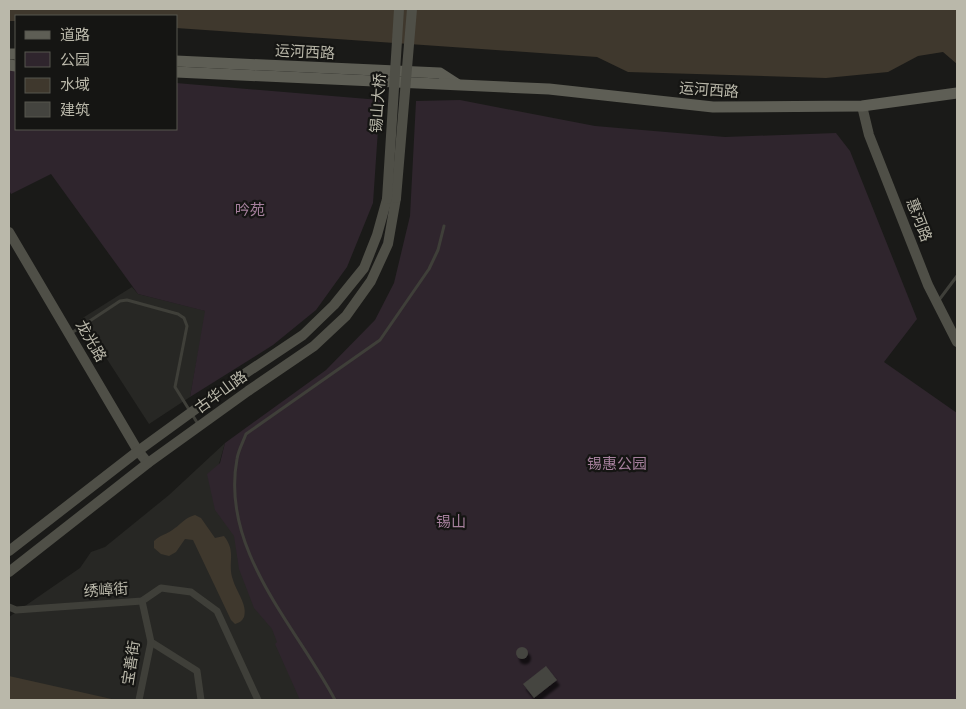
<svg xmlns="http://www.w3.org/2000/svg" width="966" height="709" viewBox="0 0 966 709" font-family="Montserrat,'Noto Sans SC',sans-serif">
	<style>
		.built { fill: #272724 }
		.green { fill: #2f252d }
		.water { fill: #3f382d }
		.building { fill: #44443f; filter: url(#shadow) }
		.lines { fill: none; stroke-linecap: round; stroke-linejoin: round }
		.lane { stroke: #3f3f39; stroke-width: 3 }
		.street { stroke: #3f3f39; stroke-width: 7 }
		.secondary { stroke: #4f4f47; stroke-width: 10 }
		.primary { stroke: #5e5e55; stroke-width: 11 }
		.secondary-bridge { stroke: #4f4f47; stroke-width: 10 }
		.labels { text-anchor: middle; stroke-width: 4.5; stroke-linejoin: round; paint-order: stroke }
		.street-label { font-size: 15px; fill: #bab8aa; stroke: #151513 }
		.park-label { font-size: 15px; fill: #a6809d; stroke: #151513 }
	</style>
	<defs>
		<filter id="shadow"><feDropShadow dx="3" dy="5.5" stdDeviation="1" flood-color="#0009"/></filter>
	</defs>
	<rect width="100%" height="100%" fill="#1a1a18"/>
	<g class="built">
		<polygon points="132,287 138,294 206,311 190,397 149,424 81,319"/>
		<polygon points="225,443 215,478 225,511 305,700 9,700 9,617 80,568 91,552 105,547 169,495"/>
	</g>
	<g class="green">
		<polygon points="9,70 16,70 16,129 176,129 176,83 380,100 373,203 347,267 316,310 273,345 190,397 205,311 138,294 51,174 11,194 9,190"/>
		<polygon points="460,100 595,126 725,137 836,133 850,151 917,319 884,362 957,413 957,700 300,700 275,644 277,642 272,629 254,608 239,569 234,536 215,510 207,474 220,463 225,443 326,370 375,320 394,283 410,216 416,101"/>
	</g>
	<g class="water">
		<polygon points="9,9 957,9 957,64 943,52 918,56 888,72 826,78 628,72 597,57 176,28 176,16 16,16 16,21 9,21"/>
		<path d="M 195,515 L 201,518 L 215,538 L 224,536 C 237,553 227,562 233,580 C 236,591 248,605 244,617 C 242,621 239,623 235,624 L 231,620 L 193,540 L 185,539 L 176,552 L 169,556 L 161,554 L 154,548 L 154,541 C 160,535 168,534 175,528 C 182,523 185,518 195,515 Z"/>
		<polygon points="9,676 116,700 9,700"/>
	</g>
	<g class="building">
		<circle cx="522" cy="653" r="6"/>
		<polygon points="546,666 557,680 534,698 523,684"/>
	</g>
	<g class="lines">
		<g class="lane">
			<polyline points="939,300 957,276"/>
			<polyline points="70,334 120,301 127,300 178,314 184,318 187,326 175,387 198,424"/>
			<path d="M 335,700 C 296,626 220,550 237,459 C 238,451 243,442 246,434 L 380,340 L 429,269 L 438,250 L 444,226"/>
		</g>
		<g class="street">
			<polyline points="9,607 16,610 142,601 161,588 191,592 217,611 258,700"/>
			<polyline points="151,642 197,671 201,700"/>
			<polyline points="139,700 151,642 142,601"/>
		</g>
		<g class="secondary">
			<polyline points="862,106 869,135 928,285 957,342"/>
			<polyline points="9,232 138,451 148,463"/>
			<polyline points="9,551 138,451 237,379 303,335 334,305 364,268 377,235 387,199"/>
			<polyline points="9,572 148,463 248,391 314,346 346,316 371,281 388,244 396,198"/>
		</g>
		<g class="primary">
			<polyline points="9,54 16,54"/>
			<polyline points="176,61 440,73 457,84"/>
			<polyline points="9,65 16,66"/>
			<polyline points="176,72 549,89 713,107 862,106 957,93"/>
		</g>
		<g class="secondary-bridge">
			<polyline points="396,198 412,9"/>
			<polyline points="387,199 399,9"/>
		</g>
	</g>
	<g class="labels">
		<g class="street-label">
			<text transform="translate(305 52) rotate(3)" y="5">运河西路</text>
			<text transform="translate(709 90) rotate(4)" y="5">运河西路</text>
			<text transform="translate(378 103) rotate(-86)" y="5">锡山大桥</text>
			<text transform="translate(919 220) rotate(69)" y="5">惠河路</text>
			<text transform="translate(91 341) rotate(60)" y="5">龙光路</text>
			<text transform="translate(221 392) rotate(-36)" y="5">古华山路</text>
			<text transform="translate(106 590) rotate(-4)" y="5">绣嶂街</text>
			<text transform="translate(131 663) rotate(-81)" y="5">宝善街</text>
		</g>
		<g class="park-label">
			<text x="250" y="215">吟苑</text>
			<text x="617" y="469">锡惠公园</text>
			<text x="451" y="527">锡山</text>
		</g>
	</g>
	<rect width="966" height="709" fill="none" stroke="#bab8aa" stroke-width="20"/>
	<rect x="15" y="15" width="162" height="115" fill="#151513" stroke="#57564f"/>
	<rect x="25" y="31" width="25" height="8" fill="#5e5e55" stroke="#57564f"/>
	<text x="60" y="40" font-size="15" fill="#bab8aa">道路</text>
	<rect x="25" y="52" width="25" height="15" fill="#2f252d" stroke="#57564f"/>
	<text x="60" y="65" font-size="15" fill="#bab8aa">公园</text>
	<rect x="25" y="78" width="25" height="15" fill="#3f382d" stroke="#57564f"/>
	<text x="60" y="90" font-size="15" fill="#bab8aa">水域</text>
	<rect x="25" y="102" width="25" height="15" fill="#44443f" stroke="#57564f"/>
	<text x="60" y="115" font-size="15" fill="#bab8aa">建筑</text>
</svg>
